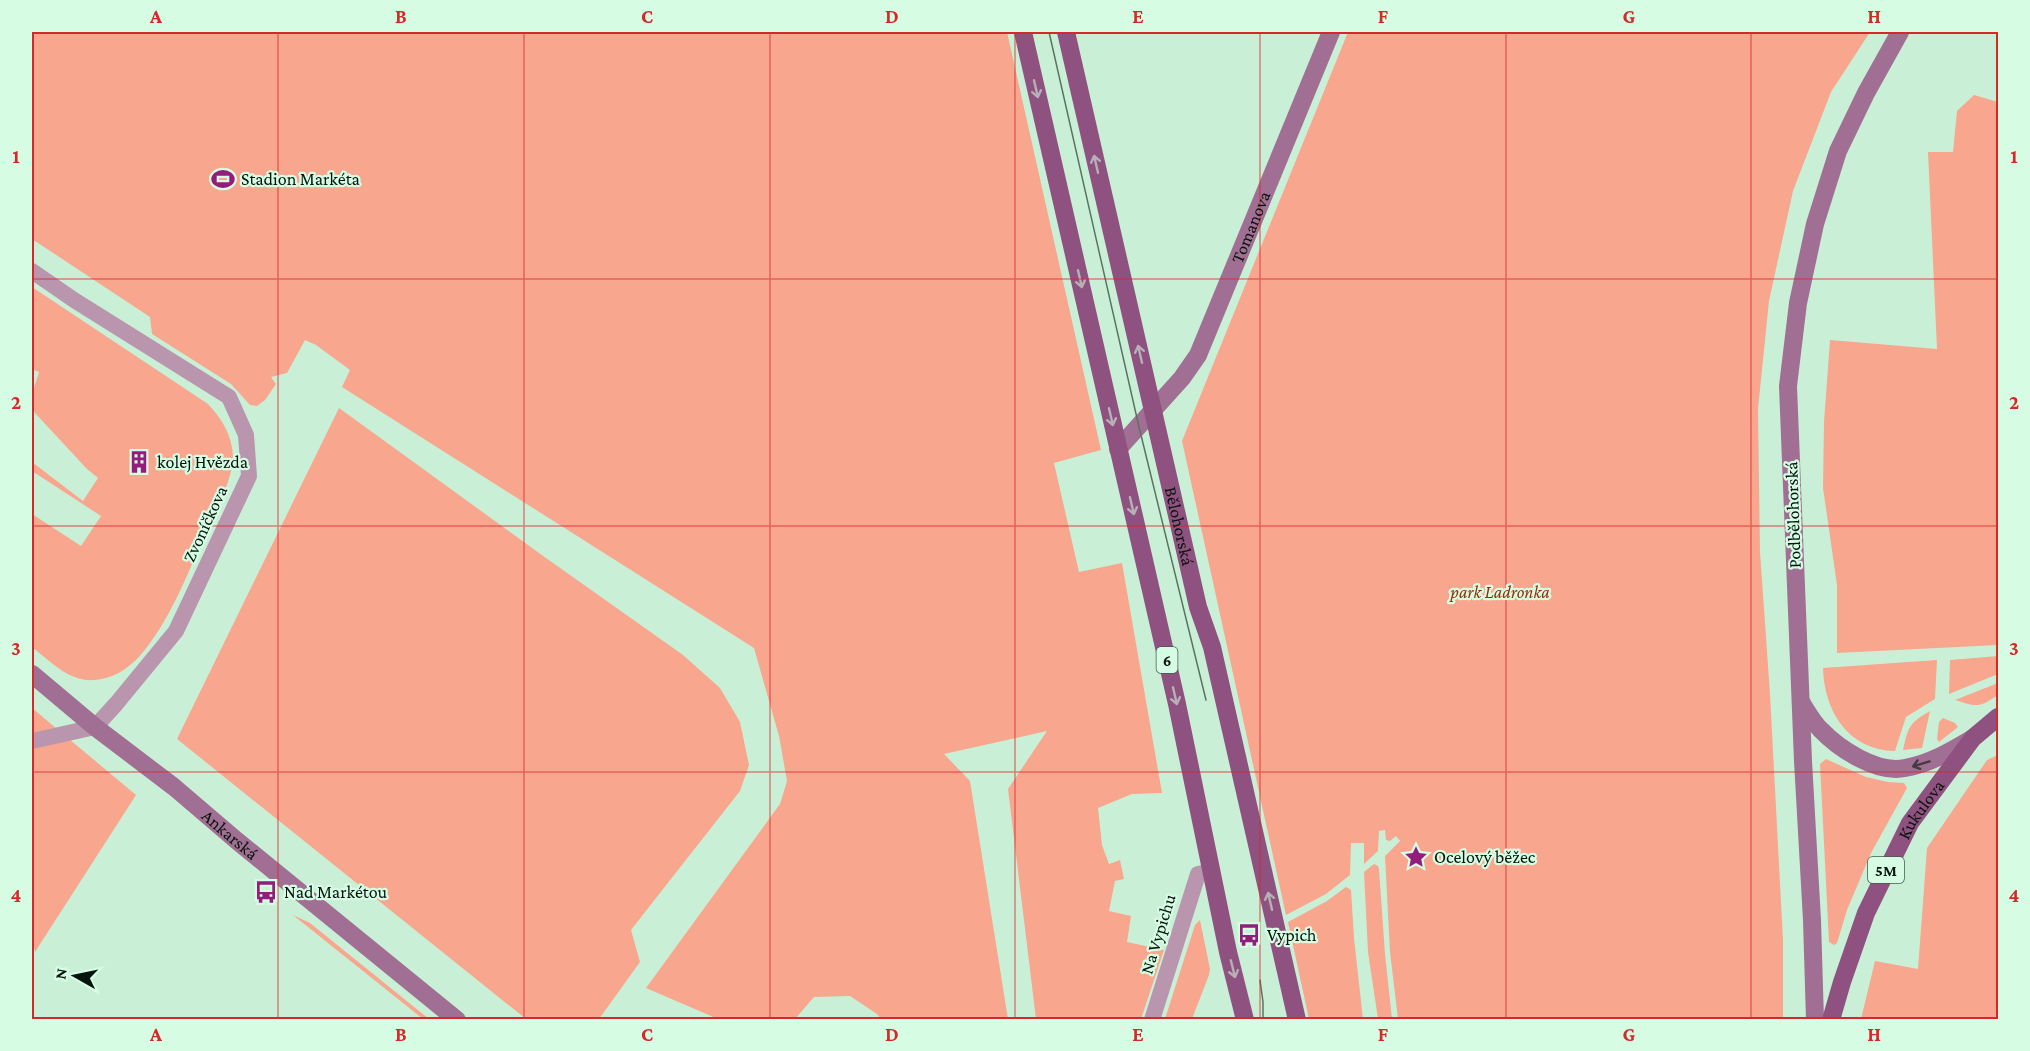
<svg xmlns="http://www.w3.org/2000/svg" width="2030" height="1051" viewBox="0 0 2030 1051" font-family="'Crimson Pro',serif">
	<style>
		.green { fill: #f8a68d }
		.lines { fill: none; stroke-linecap: round; stroke-linejoin: round }
		.street { stroke: #b996ae; stroke-width: 16 }
		.secondary { stroke: #a16f93; stroke-width: 18 }
		.primary { stroke: #8f5280; stroke-width: 18 }
		.tram { stroke: #5b7364; stroke-width: 1.5 }
		.oneway { stroke: #b6b0b7 }
		.oneway2 { stroke: #453943 }
		.grid { fill: none; stroke: #d62828; stroke-width: 1.5; stroke-opacity: 0.55 }
		.labels { text-anchor: middle; stroke-width: 4.5; stroke-linejoin: round; paint-order: stroke }
		.shield { fill: #d6fde4; stroke: #455b4e; stroke-width: 1.5 }
		.shield-label { font-size: 16px; font-weight: bold; fill: #07150d }
		.poi-label { font-size: 18px; fill: #07150d; stroke: #d6fde4; text-anchor: start }
		.street-label { font-size: 18px; fill: #07150d; stroke: #d6fde4 }
		.park-label { font-size: 18px; font-style: italic; fill: #982c04; stroke: #d6fde4 }
		.neatline { fill: none; stroke: #d62828; stroke-width: 2 }
		.grid-label { font-size: 20px; text-anchor: middle; font-weight: bold; fill: #d62828 }
	</style>
	<rect width="100%" height="100%" fill="#c9f0d7"/>
	<g class="green">
		<polygon points="32,32 1007,32 1101,450 1054,463 1079,572 1122,563 1162,793 1132,794 1098,808 1102,845 1109,864 1120,860 1124,879 1115,881 1109,911 1131,916 1127,942 1164,950 1141,1019 1036,1019 1008,789 1047,731 944,754 970,781 1008,1019 881,1019 877,1014 850,996 814,997 795,1019 718,1019 646,988 780,804 787,781 779,736 754,648 342,387 350,370 316,345 305,340 287,373 271,377 276,384 265,400 257,406 250,405 231,384 152,334 150,317 32,239"/>
		<polygon points="1348,32 1870,32 1831,92 1793,191 1769,301 1758,409 1760,552 1770,694 1783,940 1783,1019 1398,1019 1390,952 1385,856 1400,841 1396,836 1390,841 1386,840 1385,830 1379,831 1378,851 1364,864 1364,843 1351,843 1350,875 1326,894 1286,915 1182,441"/>
		<polygon points="1974,95 1998,102 1998,645 1837,653 1837,585 1823,488 1824,422 1830,340 1937,349 1928,152 1953,152 1957,111"/>
		<path d="M 32,287 L 208,404 C 222,419 232,435 233,456 C 233,479 218,504 209,525 C 189,570 171,621 138,658 C 126,670 112,679 94,680 C 69,682 50,661 32,647 L 32,514 L 81,546 L 101,516 L 32,471 L 32,462 L 83,501 L 98,478 L 87,469 L 35,413 C 29,399 35,386 39,372 L 32,369 L 32,305 L 34,296 L 32,295 Z"/>
		<polygon points="339,408 546,558 683,655 720,688 740,722 749,765 740,791 631,930 640,962 599,1019 526,1019 177,739"/>
		<polygon points="1998,656 1998,674 1949,694 1950,660"/>
		<path d="M 1937,660 L 1935,699 L 1906,717 L 1895,751 C 1848,750 1824,711 1823,668 Z"/>
		<path d="M 1998,683 L 1998,695 C 1979,708 1977,707 1955,700 Z"/>
		<polygon points="32,708 136,795 35,952 32,935"/>
		<path d="M 1930,711 L 1922,748 L 1903,750 C 1908,727 1909,723 1930,711 Z"/>
		<polygon points="1943,718 1955,723 1958,727 1939,742 1937,739 1939,722"/>
		<polygon points="1998,755 1998,1019 1861,1019 1875,961 1918,969 1927,848 1987,760"/>
		<polygon points="1826,759 1866,777 1888,782 1904,783 1907,788 1871,853 1847,910 1837,943 1834,945 1829,942 1820,764"/>
		<polygon points="1374,864 1378,866 1379,869 1385,954 1392,1019 1378,1019 1368,952 1364,872"/>
		<polygon points="1346,887 1351,890 1354,938 1363,1019 1309,1019 1288,922 1327,901"/>
		<polygon points="293,915 310,923 429,1019 423,1019"/>
		<polygon points="1200,920 1210,969 1209,975 1192,1019 1165,1019 1195,925"/>
	</g>
	<g class="lines">
		<g class="street">
			<polyline points="32,271 74,300 229,397 246,435 249,476 176,631 116,704 95,727 32,741"/>
			<polyline points="1152,1020 1198,874 1212,871"/>
		</g>
		<g class="secondary">
			<path id="s1" d="M 1118,449 L 1182,378 L 1198,355 L 1331,32"/>
			<path id="s2" d="M 32,674 L 95,727 L 174,787 L 236,840 L 457,1020"/>
			<path d="M 1801,702 C 1807,711 1812,721 1820,729 C 1839,749 1877,774 1905,768 C 1931,763 1951,751 1973,738"/>
			<polyline points="1815,1020 1812,920 1803,761 1788,386 1798,303 1815,224 1838,151 1866,93 1900,32"/>
		</g>
		<g class="primary">
			<polyline points="1023,32 1177,704 1228,952 1245,1020"/>
			<path id="s3" d="M 1066,32 L 1198,607 L 1212,647 L 1297,1020"/>
			<path id="s4" d="M 1831,1020 L 1842,982 L 1866,913 L 1910,823 L 1973,738 L 1998,717"/>
		</g>
		<g class="tram">
			<polyline points="1049,32 1139,427 1206,700"/>
			<polyline points="1260,980 1263,1002 1263,1020"/>
		</g>
	</g>
	<defs><path id="oneway-shaft" d="M-6 0H5M1.5-3L5.5 0L1.5 3" fill="none" stroke-width="1.6" stroke-linecap="round" stroke-linejoin="round" transform="scale(1.5)"/></defs>
	<g class="oneway">
		<use href="#oneway-shaft" transform="translate(1036 89) rotate(77)"/>
		<use href="#oneway-shaft" transform="translate(1096 164) rotate(-103)"/>
		<use href="#oneway-shaft" transform="translate(1080 279) rotate(77)"/>
		<use href="#oneway-shaft" transform="translate(1140 354) rotate(-103)"/>
		<use href="#oneway-shaft" transform="translate(1111 417) rotate(77)"/>
		<use href="#oneway-shaft" transform="translate(1132 506) rotate(77)"/>
		<use href="#oneway-shaft" transform="translate(1175 696) rotate(77)"/>
		<use href="#oneway-shaft" transform="translate(1270 901) rotate(-103)"/>
		<use href="#oneway-shaft" transform="translate(1233 969) rotate(76)"/>
	</g>
	<use class="oneway2" href="#oneway-shaft" transform="translate(1921 764) rotate(163)"/>
	<path class="grid" d="M 278,32 L 278,1020M 524,32 L 524,1020M 770,32 L 770,1020M 1015,32 L 1015,1020M 1260,32 L 1260,1020M 1506,32 L 1506,1020M 1751,32 L 1751,1020M 32,279 L 1998,279M 32,526 L 1998,526M 32,772 L 1998,772"/>
	<defs>
		<g id="stadium-bare" transform="scale(1.8)"><path d="M0-5a6.5 5 0 1 0 0 10a6.5 5 0 1 0 0-10ZM-3.5-1.8h7v3.6h-7Z" fill="#921d7c" stroke="#d6fde4" stroke-width="2.5" paint-order="stroke"/></g>
		<g id="building-bare" transform="scale(1.8)"><path d="M-4-6H4V6H1V3H-1V6H-4ZM-2.5-4.3h1.7v1.8h-1.7ZM.8-4.3h1.7v1.8H.8ZM-2.5-1h1.7V.8h-1.7ZM.8-1h1.7V.8H.8Z" fill="#921d7c" stroke="#d6fde4" stroke-width="2.5" paint-order="stroke"/></g>
		<g id="sight-bare" transform="scale(1.8)"><path d="M0-6L1.8-2.2L6-1.7L2.9 1.2L3.7 5.4L0 3.3L-3.7 5.4L-2.9 1.2L-6-1.7L-1.8-2.2Z" fill="#921d7c" stroke="#d6fde4" stroke-width="2.5" paint-order="stroke"/></g>
		<g id="bus-bare" transform="scale(1.8)"><path d="M-5-6H5V4H4V6H2V4H-2V6H-4V4H-5ZM-3.5-4V0h7V-4ZM-3.5 1.2v1.5H-2V1.2ZM2 1.2v1.5H3.5V1.2Z" fill="#921d7c" stroke="#d6fde4" stroke-width="2.5" paint-order="stroke"/></g>
	</defs>
	<g fill-rule="evenodd">
		<use href="#stadium-bare" x="223" y="179"/>
		<use href="#building-bare" x="139" y="462"/>
		<use href="#sight-bare" x="1416" y="857"/>
		<use href="#bus-bare" x="266" y="892"/>
		<use href="#bus-bare" x="1249" y="935"/>
	</g>
	<g class="labels">
		<g class="shield">
			<rect x="1156.5" y="647" width="21" height="26" rx="4.5"/>
			<rect x="1868" y="857" width="36" height="26" rx="4.5"/>
		</g>
		<g class="shield-label">
			<text x="1167" y="666">6</text>
			<text x="1886" y="876">5M</text>
		</g>
		<g class="poi-label">
			<text x="241" y="185">Stadion Markéta</text>
			<text x="157" y="468">kolej Hvězda</text>
			<text x="1434" y="863">Ocelový běžec</text>
			<text x="284" y="898">Nad Markétou</text>
			<text x="1267" y="941">Vypich</text>
		</g>
		<g class="street-label">
			<text dy="6" stroke="none"><textPath href="#s1" startOffset="262">Tomanova</textPath></text>
			<text transform="translate(1793 515) rotate(-92)" y="6">Podbělohorská</text>
			<text transform="translate(205 524) rotate(-65)" y="6">Zvoníčkova</text>
			<text dy="6" stroke="none"><textPath href="#s3" startOffset="507">Bělohorská</textPath></text>
			<text dy="6" stroke="none"><textPath href="#s4" startOffset="230">Kukulova</textPath></text>
			<text dy="6" stroke="none"><textPath href="#s2" startOffset="255">Ankarská</textPath></text>
			<text transform="translate(1158 934) rotate(-73)" y="6">Na Vypichu</text>
		</g>
		<g class="park-label">
			<text x="1500" y="598">park Ladronka</text>
		</g>
	</g>
	<rect width="2030" height="1051" fill="none" stroke="#d6fde4" stroke-width="66"/>
	<g transform="translate(75 976) rotate(279)" stroke="#d6fde4" stroke-width="4.5" paint-order="stroke">
	<path d="M0-4.5L10 22L0 15L-10 22Z" fill="#07150d"/>
	<text y="-9" font-size="16" font-weight="bold" text-anchor="middle" fill="#07150d">N</text>
	</g>
	<rect x="33" y="33" width="1964" height="985" class="neatline"/>
	<g class="grid-label">
		<text x="156" y="23">A</text>
		<text x="401" y="23">B</text>
		<text x="647" y="23">C</text>
		<text x="892" y="23">D</text>
		<text x="1138" y="23">E</text>
		<text x="1383" y="23">F</text>
		<text x="1629" y="23">G</text>
		<text x="1874" y="23">H</text>
		<text x="16" y="163">1</text>
		<text x="2014" y="163">1</text>
		<text x="16" y="409">2</text>
		<text x="2014" y="409">2</text>
		<text x="16" y="655">3</text>
		<text x="2014" y="655">3</text>
		<text x="16" y="902">4</text>
		<text x="2014" y="902">4</text>
		<text x="156" y="1041">A</text>
		<text x="401" y="1041">B</text>
		<text x="647" y="1041">C</text>
		<text x="892" y="1041">D</text>
		<text x="1138" y="1041">E</text>
		<text x="1383" y="1041">F</text>
		<text x="1629" y="1041">G</text>
		<text x="1874" y="1041">H</text>
	</g>
</svg>
